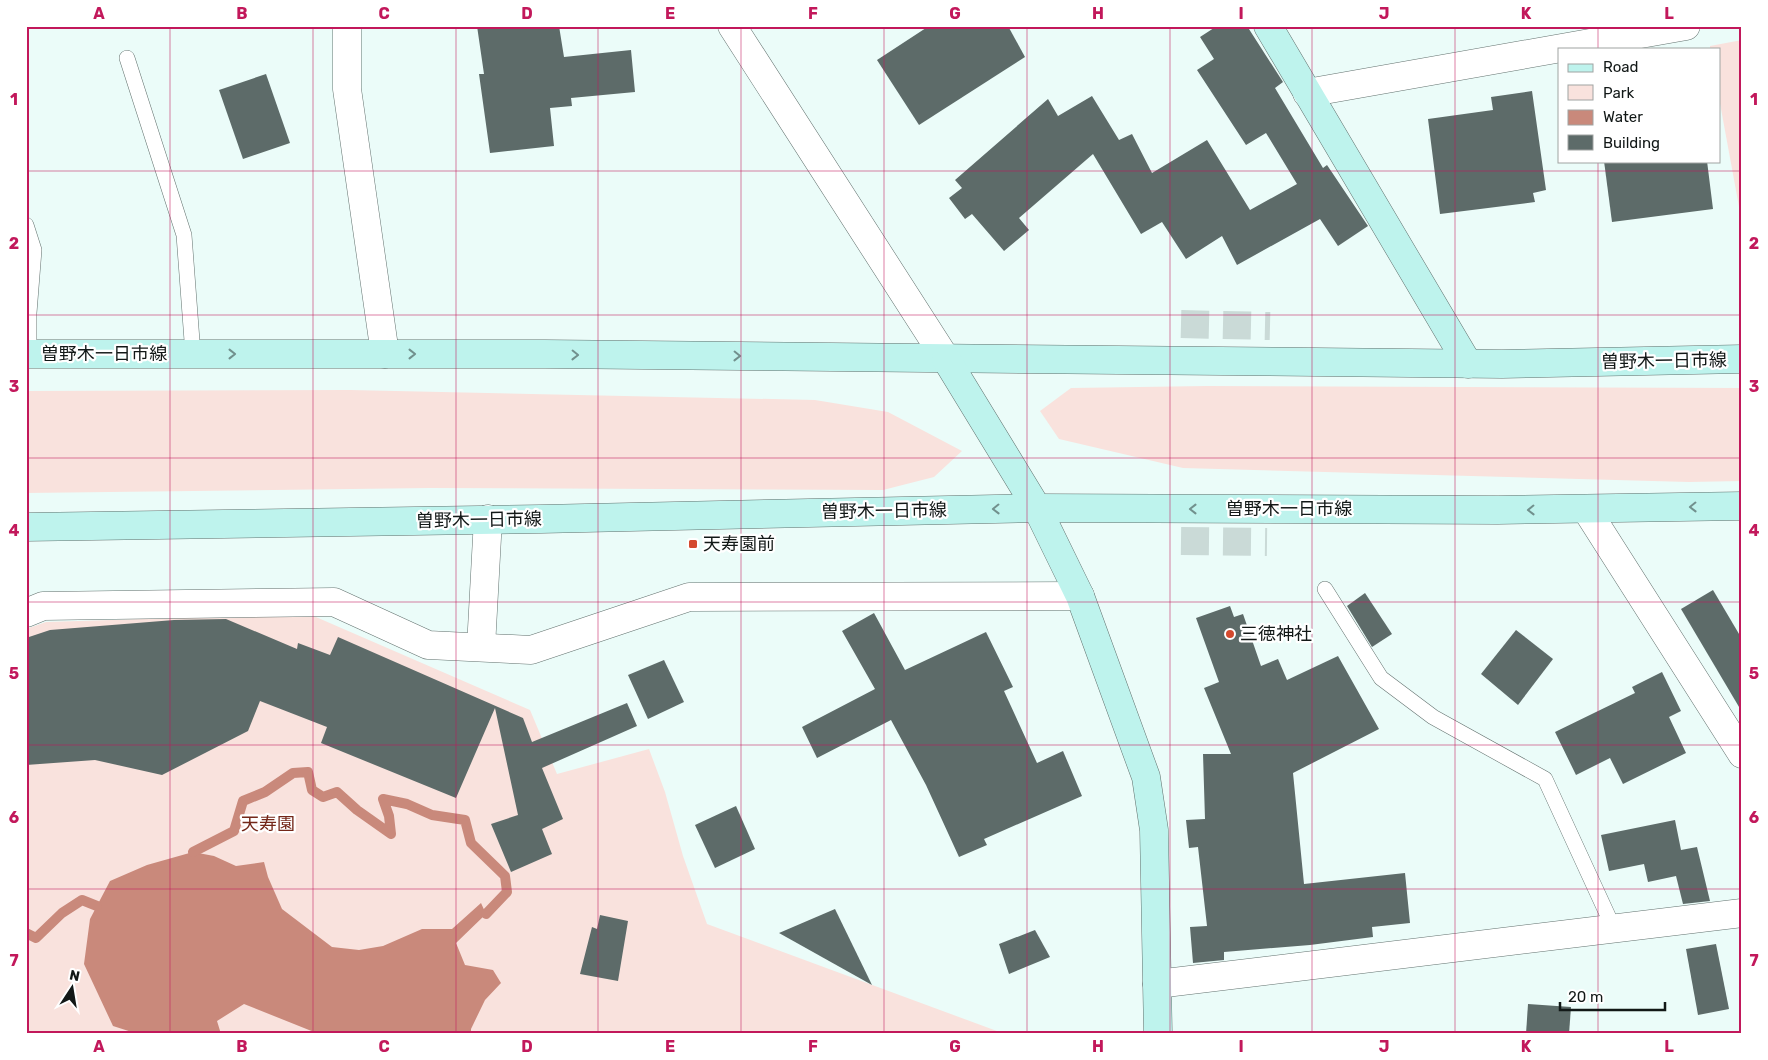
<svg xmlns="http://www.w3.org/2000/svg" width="1768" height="1060" viewBox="0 0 1768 1060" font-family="Rubik,'Noto Sans JP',sans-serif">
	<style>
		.green { fill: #f9e2dd }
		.water { fill: #c9897b }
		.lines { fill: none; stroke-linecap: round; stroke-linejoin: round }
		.stream { stroke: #c9897b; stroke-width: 10 }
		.building { fill: #5d6b69 }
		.street-tunnel { stroke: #cadad7; stroke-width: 28; stroke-dasharray: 28 14; stroke-linecap: butt }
		.lane-casing { stroke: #63726f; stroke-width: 16 }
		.street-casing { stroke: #63726f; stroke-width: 29 }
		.secondary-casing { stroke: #63726f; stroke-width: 29 }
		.lane { stroke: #fff; stroke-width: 15 }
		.street { stroke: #fff; stroke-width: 28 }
		.secondary { stroke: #bef3ed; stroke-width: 28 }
		.oneway { stroke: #71908d }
		.grid { fill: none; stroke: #c2185b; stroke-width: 1; stroke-opacity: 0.55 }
		.poi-dot { fill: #d4492e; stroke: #fff; stroke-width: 2 }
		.labels { text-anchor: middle; stroke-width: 4.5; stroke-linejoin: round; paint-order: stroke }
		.street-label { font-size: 18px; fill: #121817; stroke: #fff }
		.poi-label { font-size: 18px; fill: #121817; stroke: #fff; text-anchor: start }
		.park-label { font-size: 18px; fill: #742719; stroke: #fff }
		.neatline { fill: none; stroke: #c2185b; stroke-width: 2 }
		.grid-label { font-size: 16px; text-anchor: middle; font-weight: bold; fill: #c2185b }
	</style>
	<rect width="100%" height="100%" fill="#ebfcf9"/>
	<g class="green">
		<polygon points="1742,40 1742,223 1719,98 1719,49 1710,49 1710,46"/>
		<polygon points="1207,386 1742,388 1742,481 1689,482 1183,468 1059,439 1040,411 1071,388"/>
		<polygon points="350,390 815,400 888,412 962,451 934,477 883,490 429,488 26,493 26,391"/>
		<polygon points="309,614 530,710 557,774 649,749 665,792 683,856 707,924 1005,1034 26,1034 26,629 46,622"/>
	</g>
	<polygon class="water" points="193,852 214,856 236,866 264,862 268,877 282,909 332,947 359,950 383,946 422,929 452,929 481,903 486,914 456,943 465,965 493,970 501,983 485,1000 471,1029 471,1034 314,1032 244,1004 217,1021 221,1034 138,1034 113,1026 84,964 90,919 110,881 147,865"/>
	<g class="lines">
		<g class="stream">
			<polyline points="193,852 234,831 243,801 265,792 293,773 308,772 312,790 323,797 337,792 357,810 391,834 389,816 383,799 407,804 432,815 465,820 471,843 505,876 507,892 486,914"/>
			<polyline points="26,933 36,938 62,913 82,900 97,906"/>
		</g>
	</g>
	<g class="building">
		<polygon points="477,26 559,26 564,57 631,50 635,92 571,98 572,106 550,108 554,146 490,153 479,74 484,74"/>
		<polygon points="929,26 1008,26 1025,57 919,125 877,60"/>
		<polygon points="1217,26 1247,26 1283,82 1275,88 1323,168 1327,165 1368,226 1338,246 1320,219 1237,265 1222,236 1186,259 1162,222 1141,234 1093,154 1019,218 1029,230 1004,251 972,214 965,219 949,198 962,188 955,180 1048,99 1058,116 1092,96 1119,140 1132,134 1152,173 1207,140 1250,210 1297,184 1266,133 1246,145 1197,70 1214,59 1200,37"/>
		<polygon points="266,74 290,143 243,159 219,90"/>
		<polygon points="1532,91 1546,190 1533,193 1535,202 1440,214 1428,119 1493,110 1491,97"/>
		<polygon points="1604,161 1707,161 1713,209 1612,222"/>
		<polygon points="1713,590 1742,639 1742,712 1681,609"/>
		<polygon points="1365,593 1392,634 1372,647 1347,606"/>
		<polygon points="1230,606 1234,617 1243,614 1261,666 1278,659 1287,680 1338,656 1379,729 1293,773 1304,884 1405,873 1410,923 1372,927 1373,937 1310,945 1224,952 1224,960 1193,963 1190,927 1207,926 1198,847 1189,848 1186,820 1205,819 1203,754 1231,754 1204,688 1219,682 1196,618"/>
		<polygon points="874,613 905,670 986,632 1013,687 1004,691 1037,763 1063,751 1082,796 984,839 987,845 959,857 926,785 891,720 817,758 802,727 875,689 842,631"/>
		<polygon points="226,619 297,649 298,643 330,655 338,637 523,718 532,742 627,703 637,726 542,768 563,819 542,829 552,854 511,872 491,824 518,815 495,708 456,798 321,743 327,727 260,701 248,731 162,775 95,760 26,765 26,638 50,630 174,620"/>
		<polygon points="1516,630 1553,659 1518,705 1481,674"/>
		<polygon points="664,660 684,702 648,719 628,675"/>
		<polygon points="1662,672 1681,711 1669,717 1686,753 1623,784 1610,758 1576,775 1555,732 1635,693 1632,687"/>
		<polygon points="736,806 755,849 715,868 695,825"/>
		<polygon points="1675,820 1681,850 1697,847 1710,901 1683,904 1676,876 1648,882 1644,864 1609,871 1601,835"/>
		<polygon points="835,909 872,985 779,933"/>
		<polygon points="600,915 628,921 618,981 580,974 592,927 597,929"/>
		<polygon points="1035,930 1050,957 1009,974 999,944"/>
		<polygon points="1716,944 1729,1009 1698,1015 1686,949"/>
		<polygon points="1528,1004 1571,1007 1569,1034 1526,1034"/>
	</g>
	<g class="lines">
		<g class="street-tunnel">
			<polyline points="1181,324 1270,326"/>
			<polyline points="1181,541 1267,542"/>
		</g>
		<g class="lane-casing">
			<g id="lane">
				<polyline points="127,58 184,235 193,354"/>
				<polyline points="26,225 34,250 29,313 29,354"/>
				<polyline points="1325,589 1381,678 1433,717 1545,779 1614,929"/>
			</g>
		</g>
		<g class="street-casing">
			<g id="street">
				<polyline points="347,26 347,89 385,354"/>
				<polyline points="732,26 946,359"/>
				<polyline points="1307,93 1686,26"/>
				<polyline points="1586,509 1742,754"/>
				<polyline points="26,613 43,606 334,602 428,645 531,650 689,597 1080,596"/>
				<polyline points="481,647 488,519"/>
				<polyline points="1157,984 1742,913"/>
			</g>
		</g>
		<g class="secondary-casing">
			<g id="secondary">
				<polyline points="1268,26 1468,364"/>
				<polyline points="26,354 545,354 1502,364 1742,359"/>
				<polyline points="946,359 1037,508 1080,596 1146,777 1154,830 1158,1034"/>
				<polyline points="26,527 541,519 1037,508 1498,510 1742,506"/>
			</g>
		</g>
		<use href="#lane" class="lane"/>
		<use href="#street" class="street"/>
		<use href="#secondary" class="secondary"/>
	</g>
	<defs><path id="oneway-chevron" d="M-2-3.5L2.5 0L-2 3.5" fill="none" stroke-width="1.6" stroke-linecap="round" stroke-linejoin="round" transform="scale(1.25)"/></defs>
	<g class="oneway">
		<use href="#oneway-chevron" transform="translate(232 354)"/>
		<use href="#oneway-chevron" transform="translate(412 354)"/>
		<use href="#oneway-chevron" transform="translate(575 355) rotate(1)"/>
		<use href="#oneway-chevron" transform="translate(737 356) rotate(1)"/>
		<use href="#oneway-chevron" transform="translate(1693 507) rotate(179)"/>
		<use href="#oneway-chevron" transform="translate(996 509) rotate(179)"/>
		<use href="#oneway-chevron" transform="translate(1193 509) rotate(-180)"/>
		<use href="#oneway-chevron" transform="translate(1531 510) rotate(179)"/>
	</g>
	<path class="grid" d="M 170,26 L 170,1034M 313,26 L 313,1034M 456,26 L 456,1034M 598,26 L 598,1034M 741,26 L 741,1034M 884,26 L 884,1034M 1027,26 L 1027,1034M 1170,26 L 1170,1034M 1312,26 L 1312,1034M 1455,26 L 1455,1034M 1598,26 L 1598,49M 1598,161 L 1598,1034M 26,171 L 1742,171M 26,315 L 1742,315M 26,458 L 1742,458M 26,602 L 1742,602M 26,745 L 1742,745M 26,889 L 1742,889"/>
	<g class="poi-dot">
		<rect x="688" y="539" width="10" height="10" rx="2.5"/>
		<circle cx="1230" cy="634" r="5"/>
	</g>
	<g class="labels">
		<g class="street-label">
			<text x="104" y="360">曽野木一日市線</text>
			<text transform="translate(1664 361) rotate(-1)" y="6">曽野木一日市線</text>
			<text x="1289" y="515">曽野木一日市線</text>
			<text transform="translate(884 511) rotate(-1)" y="6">曽野木一日市線</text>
			<text transform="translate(479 520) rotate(-1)" y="6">曽野木一日市線</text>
		</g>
		<g class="poi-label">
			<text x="703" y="550">天寿園前</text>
			<text x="1240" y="640">三徳神社</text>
		</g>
		<g class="park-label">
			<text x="268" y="830">天寿園</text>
		</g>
	</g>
	<rect width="1768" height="1060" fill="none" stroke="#ffffff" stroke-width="55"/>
	<rect x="1558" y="48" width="162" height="115" fill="#ffffff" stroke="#a0a3a2"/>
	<rect x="1568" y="64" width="25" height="8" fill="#bef3ed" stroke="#a0a3a2"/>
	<text x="1603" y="72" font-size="15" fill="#121817">Road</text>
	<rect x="1568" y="85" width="25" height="15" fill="#f9e2dd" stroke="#a0a3a2"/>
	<text x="1603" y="98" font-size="15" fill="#121817">Park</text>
	<rect x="1568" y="110" width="25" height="15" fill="#c9897b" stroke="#a0a3a2"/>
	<text x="1603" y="122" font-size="15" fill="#121817">Water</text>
	<rect x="1568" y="135" width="25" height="15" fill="#5d6b69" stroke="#a0a3a2"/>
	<text x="1603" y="148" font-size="15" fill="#121817">Building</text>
	<g transform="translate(72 988) rotate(12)" stroke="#ffffff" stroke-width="4" paint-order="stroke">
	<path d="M0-4L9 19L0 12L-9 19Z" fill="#121817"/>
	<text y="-8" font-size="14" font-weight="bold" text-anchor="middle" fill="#121817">N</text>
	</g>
	<path d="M1560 1002v8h105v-8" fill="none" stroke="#121817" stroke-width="2.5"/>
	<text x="1568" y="1002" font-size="15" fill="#121817" stroke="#ffffff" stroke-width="4" paint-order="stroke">20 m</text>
	<rect x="28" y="28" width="1712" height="1004" class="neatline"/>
	<g class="grid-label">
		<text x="99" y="19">A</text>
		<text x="242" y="19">B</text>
		<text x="384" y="19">C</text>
		<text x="527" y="19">D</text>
		<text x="670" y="19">E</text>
		<text x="813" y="19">F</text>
		<text x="955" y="19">G</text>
		<text x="1098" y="19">H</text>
		<text x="1241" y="19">I</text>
		<text x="1384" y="19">J</text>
		<text x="1526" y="19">K</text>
		<text x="1669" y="19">L</text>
		<text x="14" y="105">1</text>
		<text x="1754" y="105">1</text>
		<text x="14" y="249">2</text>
		<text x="1754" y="249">2</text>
		<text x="14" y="392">3</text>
		<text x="1754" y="392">3</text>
		<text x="14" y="536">4</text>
		<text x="1754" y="536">4</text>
		<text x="14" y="679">5</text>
		<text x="1754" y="679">5</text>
		<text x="14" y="823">6</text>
		<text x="1754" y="823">6</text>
		<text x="14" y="966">7</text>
		<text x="1754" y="966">7</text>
		<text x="99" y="1052">A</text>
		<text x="242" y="1052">B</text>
		<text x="384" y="1052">C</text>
		<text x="527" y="1052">D</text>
		<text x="670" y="1052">E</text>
		<text x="813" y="1052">F</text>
		<text x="955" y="1052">G</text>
		<text x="1098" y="1052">H</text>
		<text x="1241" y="1052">I</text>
		<text x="1384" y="1052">J</text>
		<text x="1526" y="1052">K</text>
		<text x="1669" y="1052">L</text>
	</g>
</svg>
